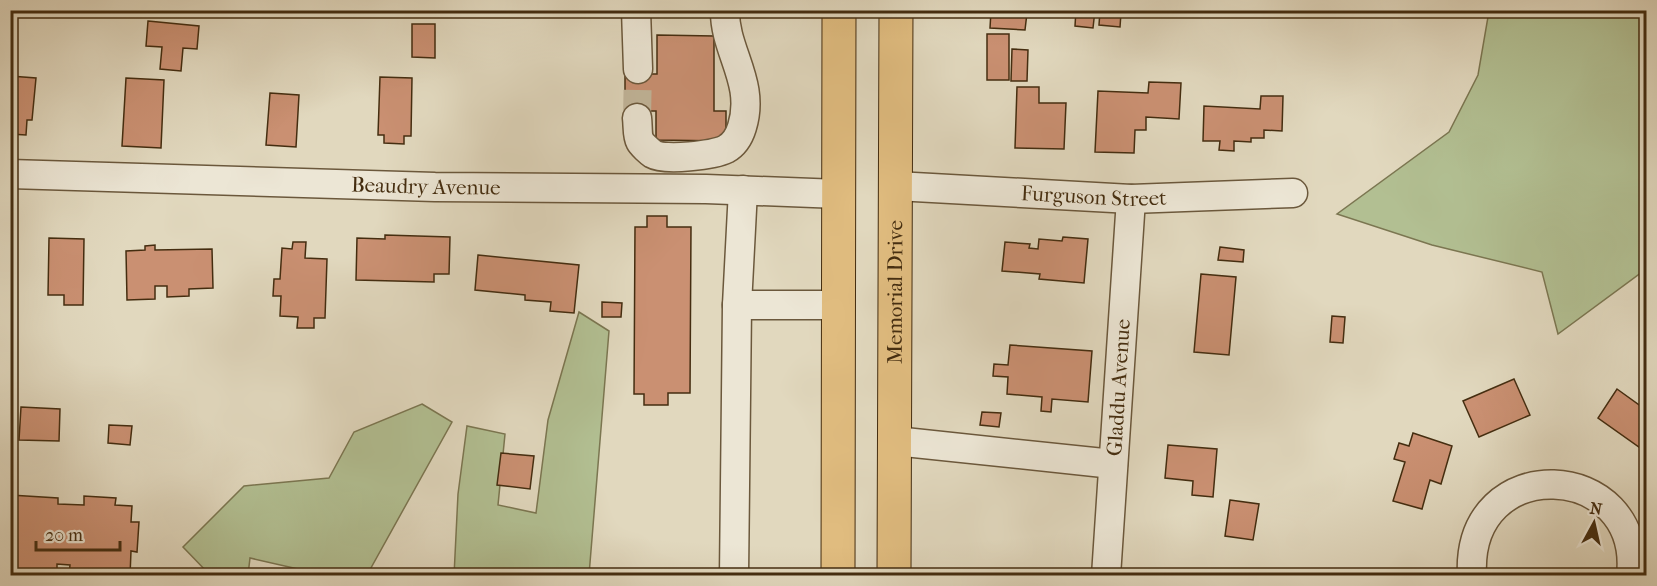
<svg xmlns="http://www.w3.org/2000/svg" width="1657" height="586" viewBox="0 0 1657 586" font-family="'IM FELL French Canon',serif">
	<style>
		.green { fill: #b2bf92; stroke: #7b7651; stroke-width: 1.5 }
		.building { fill: #ca9072; stroke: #442d10; stroke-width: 1.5 }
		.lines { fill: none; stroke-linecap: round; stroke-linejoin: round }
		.minor-tunnel { stroke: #c2b69b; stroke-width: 28; stroke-dasharray: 28 14; stroke-linecap: butt }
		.minor-casing { stroke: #6b583c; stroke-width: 31 }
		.major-casing { stroke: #442d10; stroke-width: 35 }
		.minor { stroke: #ece6d5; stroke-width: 28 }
		.major { stroke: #e0bc7f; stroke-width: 33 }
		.labels { text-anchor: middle; stroke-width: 5; stroke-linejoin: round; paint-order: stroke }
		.street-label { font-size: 21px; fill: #442d10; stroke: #ece6d5 }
	</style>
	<rect width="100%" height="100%" fill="#e1d8be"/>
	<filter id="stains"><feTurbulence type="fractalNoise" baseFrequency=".00333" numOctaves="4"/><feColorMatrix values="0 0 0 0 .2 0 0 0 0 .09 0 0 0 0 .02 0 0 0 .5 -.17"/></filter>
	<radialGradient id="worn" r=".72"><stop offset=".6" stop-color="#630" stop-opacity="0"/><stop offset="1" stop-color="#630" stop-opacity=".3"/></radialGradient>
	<g class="green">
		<polygon points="1489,11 1646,11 1646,269 1558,334 1542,272 1432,245 1337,214 1449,132 1478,75"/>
		<polygon points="579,312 609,331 589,575 454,576 458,494 467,426 505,434 498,505 536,513 548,420"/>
		<polygon points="422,404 452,422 367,575 314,575 311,572 250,558 248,575 210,575 183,547 244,486 329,478 354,432"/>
	</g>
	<g class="building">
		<polygon points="1076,10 1095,10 1093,28 1075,26"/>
		<polygon points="991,11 1027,13 1025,30 990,28"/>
		<polygon points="1100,11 1121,13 1120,27 1099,25"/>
		<polygon points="148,21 199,26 197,49 183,48 181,71 160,69 162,47 146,46"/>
		<polygon points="412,24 435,24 435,58 412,57"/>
		<rect x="987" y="34" width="22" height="46"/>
		<polygon points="657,35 714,36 714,111 726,111 726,141 656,140 656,111 625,111 625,74 657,74"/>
		<polygon points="1012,49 1028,50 1027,81 1011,81"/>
		<polygon points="10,76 36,78 32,120 27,120 26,135 10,134"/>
		<polygon points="380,77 412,78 411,136 404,136 404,144 384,143 384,135 378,135"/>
		<polygon points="126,78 164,80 161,148 122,146"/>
		<polygon points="1149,82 1181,83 1179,119 1146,117 1146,130 1135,130 1134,153 1095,152 1098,91 1148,93"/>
		<polygon points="1017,87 1039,87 1039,103 1066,103 1064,149 1015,148"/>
		<polygon points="270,93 299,95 296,147 266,145"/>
		<polygon points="1261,96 1283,96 1282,131 1264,130 1264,138 1251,138 1251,142 1234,141 1234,151 1219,150 1220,141 1203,141 1204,106 1260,109"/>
		<polygon points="647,216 667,216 667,227 691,227 690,393 668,393 668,405 644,405 644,394 634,394 635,227 647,227"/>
		<polygon points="385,235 450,237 449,274 434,274 434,282 356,280 357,238 385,239"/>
		<polygon points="1063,237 1088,239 1084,283 1039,279 1040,274 1002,271 1005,242 1030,244 1029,248 1038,249 1039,239 1062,241"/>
		<polygon points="49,238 84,239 83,305 64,305 64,295 48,295"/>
		<polygon points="293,242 306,242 305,258 327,259 325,318 314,318 314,328 297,328 298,317 280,316 281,296 273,296 274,279 280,279 282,248 292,249"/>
		<polygon points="155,245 155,250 212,249 213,288 189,289 189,296 167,297 167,286 155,286 155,299 127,300 126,251 145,250 145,246"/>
		<polygon points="1220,247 1244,250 1243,262 1218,260"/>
		<polygon points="478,255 579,265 574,313 550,311 551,302 525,300 525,295 475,290"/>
		<polygon points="1201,274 1236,277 1229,355 1194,352"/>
		<polygon points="602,302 622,303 621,317 602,317"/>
		<polygon points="1332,316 1345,317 1343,343 1330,342"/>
		<polygon points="1010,345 1092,351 1088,402 1052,399 1051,412 1041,411 1042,397 1007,394 1008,377 993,376 994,364 1008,365"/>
		<polygon points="1514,379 1530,415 1479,437 1463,401"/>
		<polygon points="1617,389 1646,410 1646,452 1598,418"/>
		<polygon points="21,407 60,409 59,441 19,440"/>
		<polygon points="982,412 1001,413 999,427 980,425"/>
		<polygon points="109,425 132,426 130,445 108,443"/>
		<polygon points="1413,433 1452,446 1441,484 1430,480 1422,509 1393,501 1405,462 1394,459 1399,443 1409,446"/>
		<polygon points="1168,445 1217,449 1213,497 1192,495 1193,481 1165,478"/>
		<polygon points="501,453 534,456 530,489 497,485"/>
		<polygon points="10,495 58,498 58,504 84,505 84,496 116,498 115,505 132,506 131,522 139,522 137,552 131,551 130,576 63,576 69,575 70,565 57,564 57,572 10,569"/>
		<polygon points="1230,500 1259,504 1253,540 1225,536"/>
		<polygon points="410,572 454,575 454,576 409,576"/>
	</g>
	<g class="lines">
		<polyline class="minor-tunnel" points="637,118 638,69"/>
		<g class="minor-casing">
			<g id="minor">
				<polyline points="636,10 638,69"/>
				<path d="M 637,118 C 638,125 637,136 640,141 C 642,145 650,152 653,154 C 665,161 714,155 726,149 C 735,144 739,137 742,127 C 756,82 724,51 725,10"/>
				<path id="s1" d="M 10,174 L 435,187 L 706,189 L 839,194"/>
				<path id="s2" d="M 896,186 L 1131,199 L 1293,193"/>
				<polyline points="737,305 743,190"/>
				<polyline points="895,441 1113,464"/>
				<polyline points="734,576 737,305 839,305"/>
				<path id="s3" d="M 1106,576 L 1131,199"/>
				<path d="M 1472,576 C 1465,449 1644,459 1631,576"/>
			</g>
		</g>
		<g class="major-casing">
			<g id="major">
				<polyline points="838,576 839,10"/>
				<path id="s4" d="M 894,576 L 896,10"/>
			</g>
		</g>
		<use href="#minor" class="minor"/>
		<use href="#major" class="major"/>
	</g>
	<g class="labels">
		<g class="street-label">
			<text dy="7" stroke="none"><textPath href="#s1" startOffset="416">Beaudry Avenue</textPath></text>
			<text dy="7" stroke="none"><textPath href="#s2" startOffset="198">Furguson Street</textPath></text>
			<text dy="7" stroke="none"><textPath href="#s4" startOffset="284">Memorial Drive</textPath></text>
			<text dy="7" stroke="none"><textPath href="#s3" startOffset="189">Gladdu Avenue</textPath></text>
		</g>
	</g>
	<rect width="1657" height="586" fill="none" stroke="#e1d8be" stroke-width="36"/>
	<rect x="12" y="12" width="1633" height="562" fill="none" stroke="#442d10" stroke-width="3"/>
	<rect x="18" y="18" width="1621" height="550" fill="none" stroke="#442d10" stroke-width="1.5"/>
	<g transform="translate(1594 523) rotate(8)" stroke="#ece6d5" stroke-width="4.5" paint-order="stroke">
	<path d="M0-4.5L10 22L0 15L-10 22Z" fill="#442d10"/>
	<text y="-9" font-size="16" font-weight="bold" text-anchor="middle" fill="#442d10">N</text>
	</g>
	<path d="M36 541v9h84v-9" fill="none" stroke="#442d10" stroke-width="3"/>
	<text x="45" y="541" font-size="18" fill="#442d10" stroke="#ece6d5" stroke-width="4.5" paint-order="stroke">20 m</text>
	<rect width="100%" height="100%" filter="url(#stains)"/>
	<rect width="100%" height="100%" fill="url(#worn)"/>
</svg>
